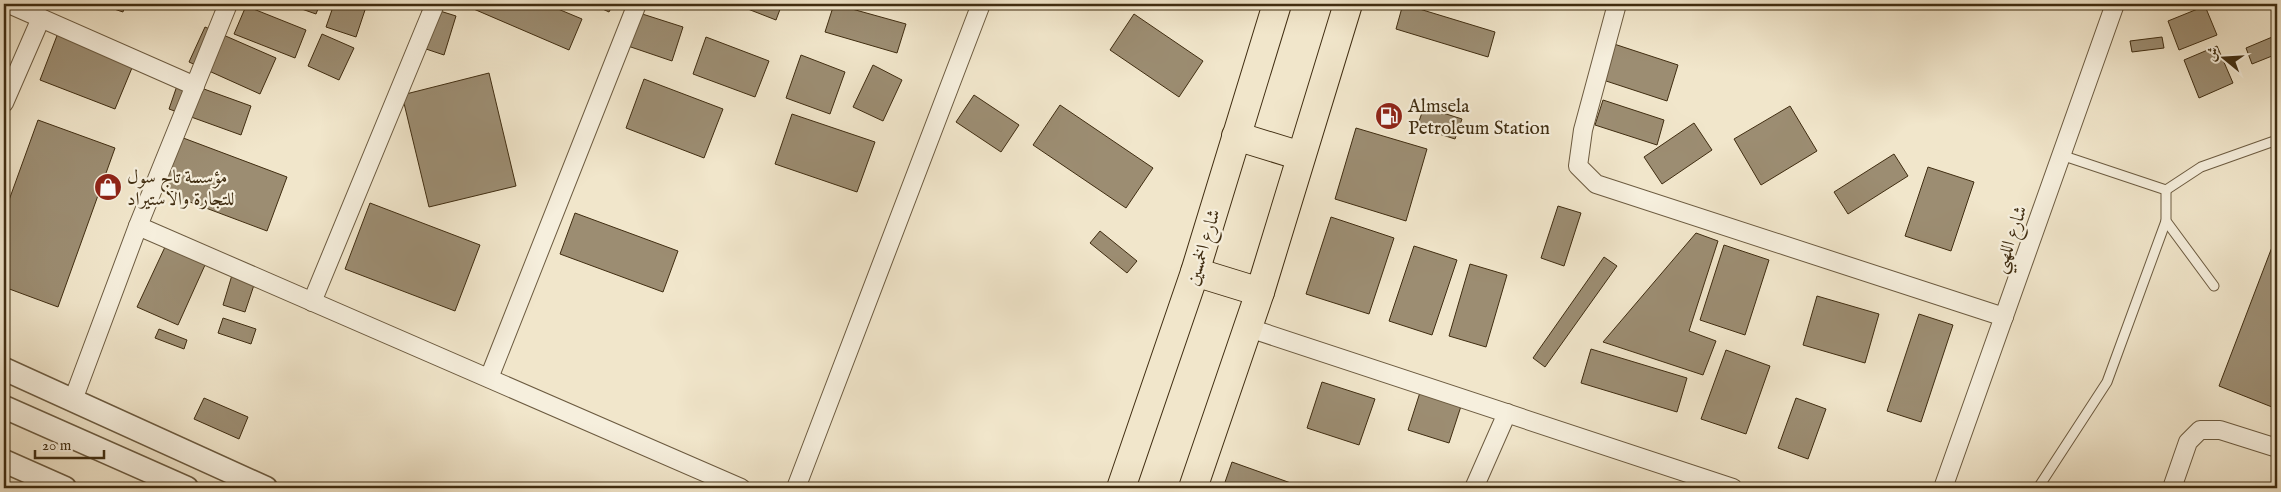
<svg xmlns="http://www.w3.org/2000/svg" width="2281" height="492" viewBox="0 0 2281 492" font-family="'IM FELL English',Amiri,serif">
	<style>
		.building { fill: #9c8d72; stroke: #402d11 }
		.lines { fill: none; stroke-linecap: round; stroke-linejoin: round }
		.service-casing { stroke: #6c5b40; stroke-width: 11 }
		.minor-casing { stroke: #6c5b40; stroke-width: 20 }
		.tertiary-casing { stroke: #6c5b40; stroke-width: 25 }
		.primary-casing { stroke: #402d11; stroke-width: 30 }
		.service { stroke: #f6efdd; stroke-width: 9 }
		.minor { stroke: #f6efdd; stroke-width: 18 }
		.tertiary { stroke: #f6efdd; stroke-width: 22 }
		.primary { stroke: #f1e6cb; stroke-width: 28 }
		.labels { text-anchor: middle; stroke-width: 4.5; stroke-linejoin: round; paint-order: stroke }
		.poi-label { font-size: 19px; fill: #402d11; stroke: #f6efdd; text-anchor: start }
		.street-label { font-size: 19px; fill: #402d11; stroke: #f6efdd }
	</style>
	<rect width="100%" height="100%" fill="#f1e6cb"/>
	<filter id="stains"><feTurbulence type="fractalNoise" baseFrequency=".004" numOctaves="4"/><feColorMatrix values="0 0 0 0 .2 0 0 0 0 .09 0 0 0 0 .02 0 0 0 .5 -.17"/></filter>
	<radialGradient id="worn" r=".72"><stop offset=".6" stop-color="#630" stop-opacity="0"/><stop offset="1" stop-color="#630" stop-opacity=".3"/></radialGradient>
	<g class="building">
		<polygon points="99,4 125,4 123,12"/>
		<polygon points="297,4 320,4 316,14 296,7"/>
		<polygon points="334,4 356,4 366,7 356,37 326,27"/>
		<polygon points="462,4 546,4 582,19 569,50"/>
		<polygon points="592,4 613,4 609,12"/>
		<polygon points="735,4 782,4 776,20"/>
		<polygon points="834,4 906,24 897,53 825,32"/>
		<polygon points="917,4 928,4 926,9"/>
		<polygon points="1403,4 1495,32 1488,57 1396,29"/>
		<polygon points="246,6 306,30 295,58 234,34"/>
		<polygon points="424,6 456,16 444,55 411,44"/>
		<polygon points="2205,6 2217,35 2179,50 2168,21"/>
		<polygon points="633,11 683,27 672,61 622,44"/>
		<polygon points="1134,14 1203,61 1179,97 1110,50"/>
		<polygon points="205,27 276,58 260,94 189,62"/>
		<polygon points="58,33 134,63 115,109 40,80"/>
		<polygon points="322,34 354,48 339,80 308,66"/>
		<polygon points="2277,35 2277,54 2252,64 2246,48"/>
		<polygon points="706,37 769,61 755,97 693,74"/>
		<polygon points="2162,37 2164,48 2132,52 2130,41"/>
		<polygon points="1611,43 1678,65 1667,101 1600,79"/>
		<polygon points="2217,46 2233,83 2199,98 2184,60"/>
		<polygon points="801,55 845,72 830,114 786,98"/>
		<polygon points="873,65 902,80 883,121 853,107"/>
		<polygon points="489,73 516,186 429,207 402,95"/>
		<polygon points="644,79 723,109 704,158 626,128"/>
		<polygon points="179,80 251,106 241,135 169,109"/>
		<polygon points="974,95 1019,125 1001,152 956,122"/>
		<polygon points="1603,100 1664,120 1657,145 1595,125"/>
		<polygon points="1060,105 1153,168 1126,208 1033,145"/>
		<polygon points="1790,106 1817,151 1761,185 1734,139"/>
		<polygon points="1424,107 1462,119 1455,139 1417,127"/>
		<polygon points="792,114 875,142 857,192 775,164"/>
		<polygon points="38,120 115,148 58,307 4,287 4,214"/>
		<polygon points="1694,123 1712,150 1662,184 1644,157"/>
		<polygon points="1356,128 1427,149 1406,221 1335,199"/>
		<polygon points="170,133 287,177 267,231 150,187"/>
		<polygon points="1894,154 1908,176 1848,214 1834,192"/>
		<polygon points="1928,167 1974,182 1951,251 1905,236"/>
		<polygon points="370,203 480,245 455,311 345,269"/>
		<polygon points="1558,206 1581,213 1564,266 1541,258"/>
		<polygon points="575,213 678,251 663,292 560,254"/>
		<polygon points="1331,217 1394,238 1369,314 1306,294"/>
		<polygon points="1100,231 1137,261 1127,273 1090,243"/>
		<polygon points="1696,233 1718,241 1689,331 1716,341 1703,375 1603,342"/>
		<polygon points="2277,234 2277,409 2219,386"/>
		<polygon points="1724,245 1769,260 1745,335 1700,320"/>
		<polygon points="1414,246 1457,260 1432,335 1389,321"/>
		<polygon points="165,247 205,265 178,325 137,307"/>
		<polygon points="1604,257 1617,266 1545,367 1533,358"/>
		<polygon points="1470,264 1507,275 1486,347 1449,336"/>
		<polygon points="232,275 255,282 245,312 223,305"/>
		<polygon points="1817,296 1879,314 1865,363 1803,345"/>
		<polygon points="1919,314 1953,325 1921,422 1887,411"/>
		<polygon points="223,318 256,329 251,344 218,333"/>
		<polygon points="159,329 187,340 184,349 155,338"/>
		<polygon points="1591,349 1687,378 1677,412 1581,383"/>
		<polygon points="1726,350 1770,366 1746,434 1701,419"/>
		<polygon points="1322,382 1375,399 1359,445 1307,428"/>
		<polygon points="1423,383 1464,397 1449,443 1408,430"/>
		<polygon points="204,398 248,417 239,439 194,419"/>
		<polygon points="1796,398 1826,409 1808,459 1778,448"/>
		<polygon points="1232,462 1302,487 1302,488 1223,488"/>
		<polygon points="4,475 8,477 4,488"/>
		<polygon points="20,482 37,488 17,488"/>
	</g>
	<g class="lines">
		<g class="service-casing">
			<g id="service">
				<polyline points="2061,155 2166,190 2166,221 2214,286"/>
				<polyline points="2166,190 2201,167 2277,140"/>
				<polyline points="2038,488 2107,382 2166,221"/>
			</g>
		</g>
		<g class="minor-casing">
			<g id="minor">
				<polyline points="9,4 195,86"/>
				<polyline points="1617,4 1583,130 1578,166 1596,184 2004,317"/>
				<polyline points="4,103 41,18"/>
				<polyline points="138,226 741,488"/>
				<polyline points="312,302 435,4"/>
				<polyline points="1249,328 1733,488"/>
				<polyline points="489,378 637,4"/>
				<polyline points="73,400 138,226 228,4"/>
				<polyline points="796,488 981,4"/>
				<polyline points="1474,488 1507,413"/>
				<polyline points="1943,488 2115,4"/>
				<polyline points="2172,488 2188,442 2200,430 2220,430 2277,448"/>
			</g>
		</g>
		<g class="tertiary-casing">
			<g id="tertiary">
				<polyline points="4,369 266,488"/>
				<polyline points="4,407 187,488"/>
				<polyline points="4,461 65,488"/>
			</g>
		</g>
		<g class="primary-casing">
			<g id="primary">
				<polyline points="1236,136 1301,156"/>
				<polyline points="1195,272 1260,292"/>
				<polyline points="1121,488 1195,272 1277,4"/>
				<polyline points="1193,488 1260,292 1348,4"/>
			</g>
		</g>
		<use href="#service" class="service"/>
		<use href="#minor" class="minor"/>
		<use href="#tertiary" class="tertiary"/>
		<use href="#primary" class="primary"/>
	</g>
	<defs>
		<g id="fuel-disc" transform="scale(1.4375)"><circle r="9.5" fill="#8f2418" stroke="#f6efdd"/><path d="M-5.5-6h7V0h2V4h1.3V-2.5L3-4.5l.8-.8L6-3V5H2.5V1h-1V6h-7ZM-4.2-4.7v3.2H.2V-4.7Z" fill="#fff"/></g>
		<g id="shop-disc" transform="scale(1.4375)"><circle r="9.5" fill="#8f2418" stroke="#f6efdd"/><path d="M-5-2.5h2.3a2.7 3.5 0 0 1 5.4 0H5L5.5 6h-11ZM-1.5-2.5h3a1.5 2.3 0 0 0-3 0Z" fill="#fff"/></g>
	</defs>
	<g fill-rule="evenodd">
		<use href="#fuel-disc" x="1389" y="116"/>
		<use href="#shop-disc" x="108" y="187"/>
	</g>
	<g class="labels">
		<g class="poi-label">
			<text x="1408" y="112">Almsela<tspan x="1408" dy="22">Petroleum Station</tspan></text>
			<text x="127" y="183">مؤسسة تاج سول<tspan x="127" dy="22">للتجارة والاستيراد</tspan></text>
		</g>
		<g class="street-label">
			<text transform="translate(2009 239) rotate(-71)" y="7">شارع اللهبي</text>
			<text transform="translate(1202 247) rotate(-73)" y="7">شارع الخمسين</text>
		</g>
	</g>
	<rect width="2281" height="492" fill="none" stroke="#f1e6cb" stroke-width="20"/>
	<rect x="5" y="5" width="2271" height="482" fill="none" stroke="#402d11" stroke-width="2.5"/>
	<rect x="10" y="10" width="2261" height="472" fill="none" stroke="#402d11"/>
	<g transform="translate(2224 58) rotate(288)" stroke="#f6efdd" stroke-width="4" paint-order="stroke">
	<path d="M0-4L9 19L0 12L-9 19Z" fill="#402d11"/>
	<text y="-8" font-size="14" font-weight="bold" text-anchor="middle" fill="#402d11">ش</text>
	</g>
	<path d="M35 450v8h69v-8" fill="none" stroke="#402d11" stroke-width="2.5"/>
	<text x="42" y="450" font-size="15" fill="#402d11" stroke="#f6efdd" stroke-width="4" paint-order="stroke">20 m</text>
	<rect width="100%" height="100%" filter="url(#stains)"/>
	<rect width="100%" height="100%" fill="url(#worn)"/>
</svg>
